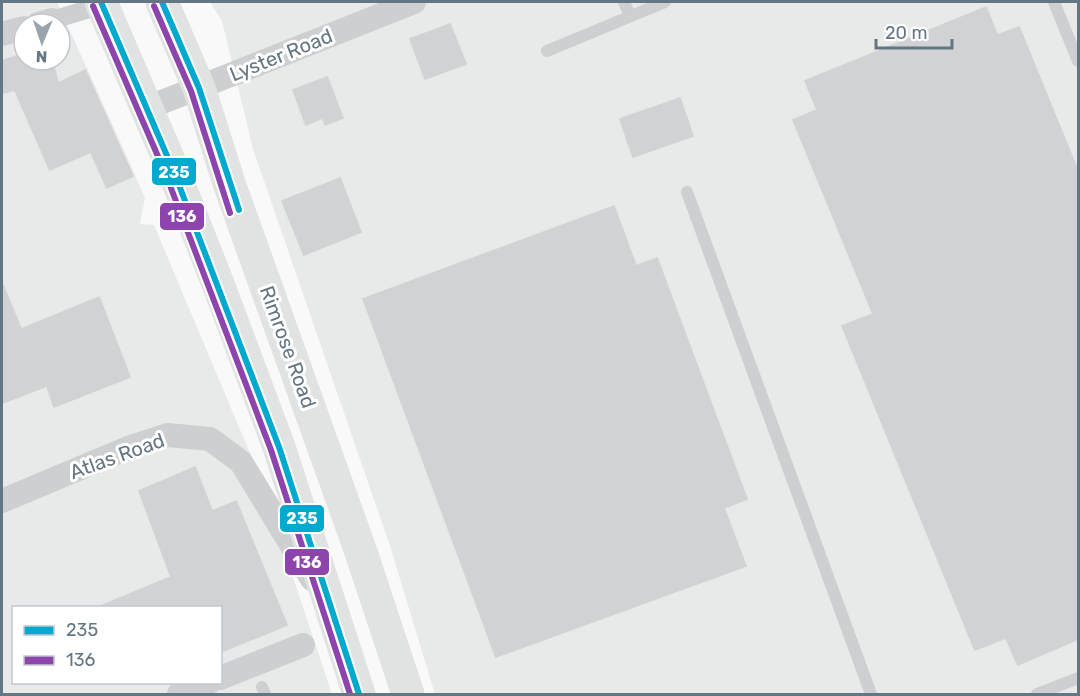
<svg xmlns="http://www.w3.org/2000/svg" width="1080" height="696" viewBox="0 0 1080 696" font-family="Rubik,sans-serif">
	<style>
		.built { fill: #e8e9e9; fill-rule: evenodd }
		.building { fill: #d0d2d3; stroke: #e8e8e8; stroke-width: 1.5 }
		.lines { fill: none; stroke-linecap: round; stroke-linejoin: round }
		.service { stroke: #cecfd0; stroke-width: 12 }
		.pedestrian { stroke: #cecfd0; stroke-width: 18 }
		.minor { stroke: #cecfd0; stroke-width: 24 }
		.trunk { stroke: #e1e2e2; stroke-width: 33 }
		.bus-1-casing { stroke: #fff; stroke-width: 10 }
		.bus-2-casing { stroke: #fff; stroke-width: 10 }
		.bus-1 { stroke: #00a9ce; stroke-width: 6 }
		.bus-2 { stroke: #8e44ad; stroke-width: 6 }
		.labels { text-anchor: middle; stroke-width: 6; stroke-linejoin: round; paint-order: stroke }
		.street-label { font-size: 20px; fill: #657683; stroke: #fff }
		.line-badge { stroke: #fff; stroke-width: 2 }
		.badge-label { font-size: 16px; text-anchor: middle; font-weight: bold; fill: #fff }
	</style>
	<rect width="100%" height="100%" fill="#f9f9f9"/>
	<g class="built">
		<path d="M 2,2 L 57,2 L 145,198 L 140,224 L 154,225 L 257,470 L 332,694 L 2,694 ZM 24,24 L 60,24 L 60,60 L 24,60 ZM 14,608 L 220,608 L 220,682 L 14,682 Z"/>
		<polygon points="210,2 1078,2 1078,694 435,694 390,546 253,149 222,21"/>
	</g>
	<g class="building">
		<polygon points="987,5 998,33 1020,25 1078,167 1078,641 1017,667 1005,640 974,652 840,325 871,313 791,119 815,109 803,80"/>
		<polygon points="451,22 468,65 424,81 408,38"/>
		<polygon points="24,52 24,60 54,60 59,81 86,68 135,177 106,190 90,154 49,172 14,92 2,95 2,59"/>
		<polygon points="328,75 345,119 324,127 322,120 305,127 291,89"/>
		<polygon points="681,96 695,137 632,159 618,118"/>
		<polygon points="341,176 363,233 303,257 280,200"/>
		<polygon points="615,204 637,264 658,256 749,500 726,509 748,567 495,659 361,298"/>
		<polygon points="2,279 22,327 100,295 132,378 53,409 46,388 2,405"/>
		<polygon points="196,465 213,509 237,499 289,626 220,654 220,608 94,607 169,576 137,490"/>
	</g>
	<g class="lines">
		<g class="service">
			<polyline points="624,2 630,16"/>
			<polyline points="1054,2 1078,61"/>
			<polyline points="547,51 665,2"/>
			<polyline points="687,192 871,694"/>
			<polyline points="262,687 265,694"/>
			<polyline points="1037,694 1078,678"/>
		</g>
		<polyline class="pedestrian" points="52,20 103,5"/>
		<g class="minor">
			<polyline points="38,24 52,20"/>
			<polyline points="2,34 24,28"/>
			<polyline points="147,108 414,2"/>
			<polyline points="2,501 128,448 168,435 210,439 241,462 312,579"/>
			<polyline points="220,678 303,645"/>
			<polyline points="179,694 209,682"/>
		</g>
		<g class="trunk">
			<polyline points="101,2 174,172 218,284 279,447 359,694"/>
			<polyline points="162,2 199,88 230,186 361,552 408,694"/>
		</g>
		<g class="bus-1-casing">
			<g id="bus-1">
				<polyline points="101,2 174,172 279,447 359,694"/>
				<polyline points="162,2 199,88 239,210"/>
			</g>
		</g>
		<g class="bus-2-casing">
			<g id="bus-2">
				<polyline points="93,6 166,175 271,450 350,694"/>
				<polyline points="154,6 191,91 230,213"/>
			</g>
		</g>
		<use href="#bus-1" class="bus-1"/>
		<use href="#bus-2" class="bus-2"/>
	</g>
	<g class="labels">
		<g class="street-label">
			<text transform="translate(281 55) rotate(-22)" y="7">Lyster Road</text>
			<text transform="translate(288 347) rotate(70)" y="7">Rimrose Road</text>
			<text transform="translate(117 456) rotate(-20)" y="7">Atlas Road</text>
		</g>
	</g>
	<g class="line-badge">
		<rect x="151" y="157" width="46" height="29" rx="6" fill="#00a9ce"/>
		<rect x="159" y="202" width="46" height="29" rx="6" fill="#8e44ad"/>
		<rect x="279" y="504" width="46" height="29" rx="6" fill="#00a9ce"/>
		<rect x="284" y="548" width="46" height="28" rx="6" fill="#8e44ad"/>
	</g>
	<g class="badge-label">
		<text x="174" y="178">235</text>
		<text x="182" y="222">136</text>
		<text x="302" y="524">235</text>
		<text x="307" y="568">136</text>
	</g>
	<rect width="1080" height="696" fill="none" stroke="#657683" stroke-width="6"/>
	<rect x="12" y="606" width="210" height="78" fill="#ffffff" stroke="#c1c8cd" stroke-width="1.5"/>
	<rect x="24" y="626" width="30" height="9" fill="#00a9ce" stroke="#c1c8cd" stroke-width="1.5"/>
	<text x="66" y="636" font-size="18" fill="#657683">235</text>
	<rect x="24" y="656" width="30" height="9" fill="#8e44ad" stroke="#c1c8cd" stroke-width="1.5"/>
	<text x="66" y="666" font-size="18" fill="#657683">136</text>
	<g transform="translate(42 42) rotate(182)"><circle r="28" fill="#ffffff" stroke="#c1c8cd" stroke-width="1.5"/>
	<path d="M0-4.5L10 22L0 15L-10 22Z" fill="#99a4ac"/>
	<text y="-9" font-size="16" font-weight="bold" text-anchor="middle" fill="#657683">N</text>
	</g>
	<path d="M876 39v9h76v-9" fill="none" stroke="#657683" stroke-width="3"/>
	<text x="885" y="39" font-size="18" fill="#657683" stroke="#ffffff" stroke-width="4.5" paint-order="stroke">20 m</text>
</svg>
